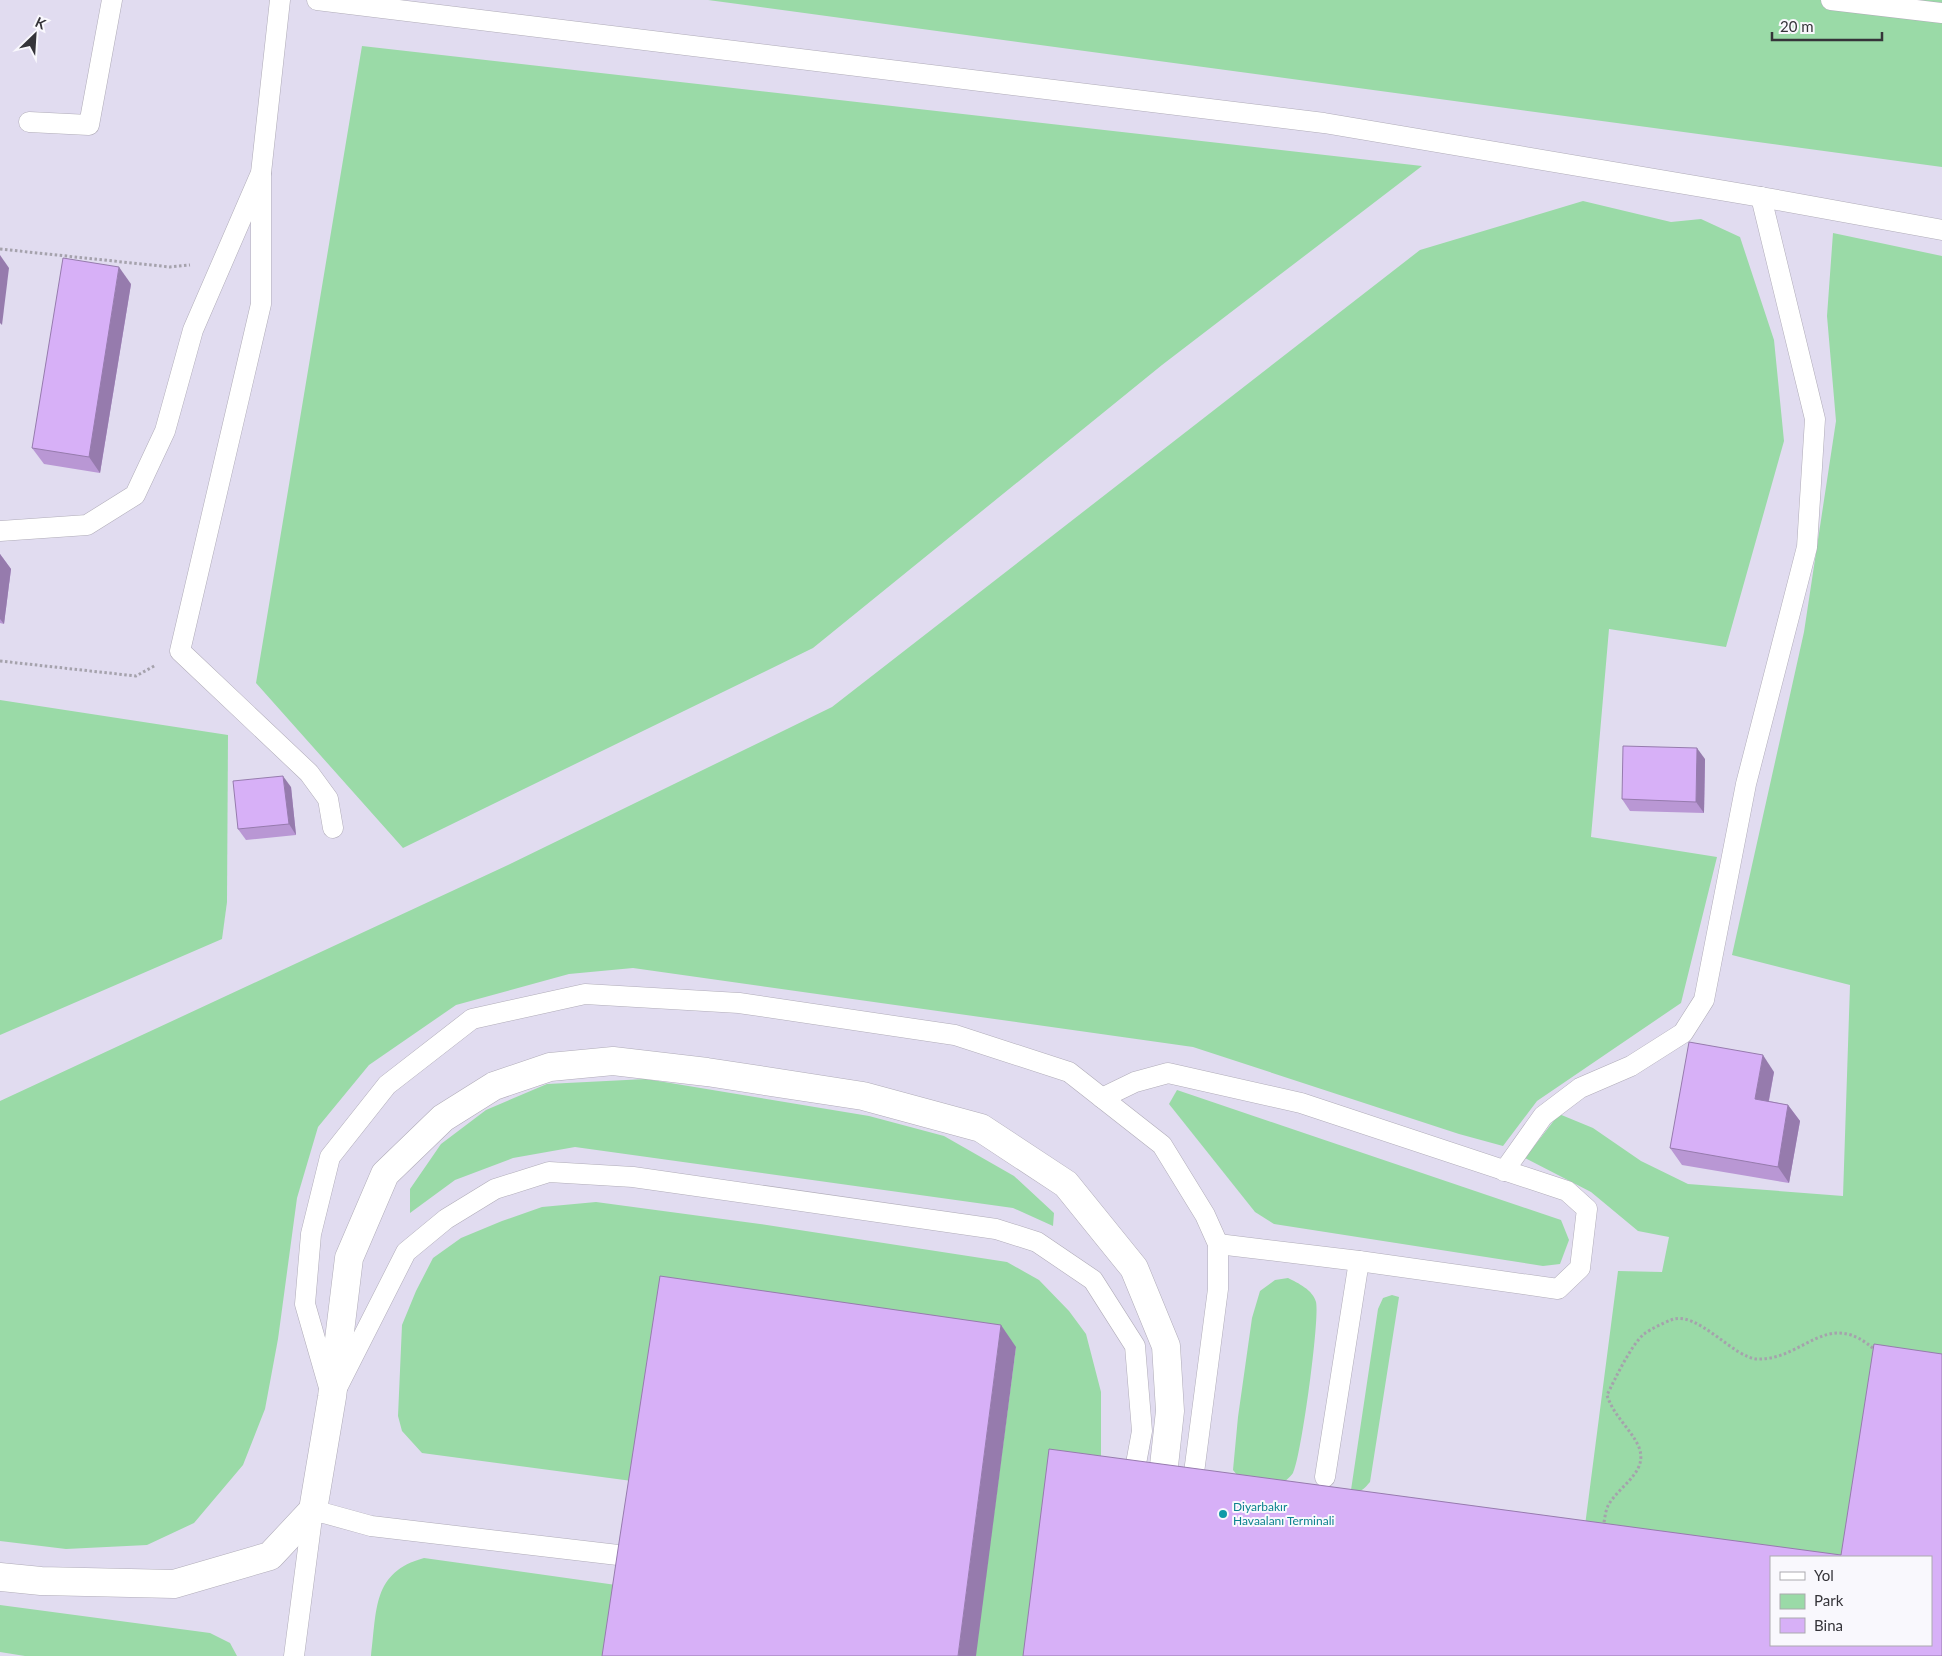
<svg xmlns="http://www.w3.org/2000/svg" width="1942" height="1656" viewBox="0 0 1942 1656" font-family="Lato,sans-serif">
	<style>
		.built { fill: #e1dcf0; fill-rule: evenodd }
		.green { fill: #9adaa7 }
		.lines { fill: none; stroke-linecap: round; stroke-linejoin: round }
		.lane-casing { stroke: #b0acb8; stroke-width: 21 }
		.secondary-casing { stroke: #b0acb8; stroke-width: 29 }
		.path { stroke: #a5a2ac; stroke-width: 3; stroke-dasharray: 2.5 2.5; stroke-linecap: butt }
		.lane { stroke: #fff; stroke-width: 20 }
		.secondary { stroke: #fff; stroke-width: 28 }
		.wall { fill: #b997d4 }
		.shaded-wall { fill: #967bad }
		.building { fill: #d7b0f7; stroke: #967bad; fill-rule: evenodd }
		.culture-dot { fill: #0f9aa8; stroke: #f9f8fd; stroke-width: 2 }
		.labels { text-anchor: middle; stroke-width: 4; stroke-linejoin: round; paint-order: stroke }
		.culture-label { font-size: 12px; fill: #0d838f; stroke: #f9f8fd; text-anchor: start }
	</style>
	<rect width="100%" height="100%" fill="#ede9f6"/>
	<path class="built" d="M 0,0 L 1942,0 L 1942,1656 L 0,1656 ZM 1771,1557 L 1931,1557 L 1931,1645 L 1771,1645 Z"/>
	<g class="green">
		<polygon points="708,0 1942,0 1942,167"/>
		<polygon points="362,46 1422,166 1162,365 813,648 403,848 256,683"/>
		<polygon points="1583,201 1671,222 1701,219 1740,237 1774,340 1784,441 1726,647 1609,629 1591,837 1717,857 1681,1003 1537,1101 1503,1146 1459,1134 1193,1047 633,968 569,974 456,1005 369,1065 318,1127 297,1198 278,1339 265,1409 243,1465 194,1523 147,1545 66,1549 0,1541 0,1101 508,865 832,707 1420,250"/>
		<polygon points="1833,233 1942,256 1942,1374 1859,1557 1771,1557 1583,1541 1618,1271 1662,1272 1669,1237 1638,1231 1591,1192 1525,1158 1559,1114 1593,1128 1641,1161 1688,1184 1843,1196 1850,985 1732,955 1804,632 1836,421 1827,316"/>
		<polygon points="0,700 228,735 227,902 222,939 0,1035"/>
		<polygon points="646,1079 869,1116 944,1136 1014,1176 1054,1213 1053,1226 1013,1208 575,1147 513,1158 455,1180 410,1213 410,1189 441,1144 486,1110 547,1084"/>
		<polygon points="1177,1090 1561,1220 1569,1240 1560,1264 1543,1266 1274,1224 1255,1212 1169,1104"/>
		<polygon points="596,1202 760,1224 1007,1262 1039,1280 1069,1311 1086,1334 1101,1392 1101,1469 1041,1656 975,1656 1016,1347 647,1483 422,1453 402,1431 398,1416 402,1325 416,1291 433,1258 461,1238 502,1221 542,1207"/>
		<path d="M 1288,1278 C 1298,1283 1313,1290 1316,1302 C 1320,1319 1301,1459 1293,1473 C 1290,1478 1283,1482 1279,1487 L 1246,1486 L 1233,1470 L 1238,1417 L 1252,1318 L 1260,1291 L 1275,1280 Z"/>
		<path d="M 1392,1295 L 1399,1297 L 1370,1482 C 1363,1490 1361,1493 1351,1490 L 1378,1309 L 1383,1298 Z"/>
		<path d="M 424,1558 L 616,1585 L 606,1656 L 371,1656 C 377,1610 372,1572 424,1558 Z"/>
		<polygon points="0,1605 210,1633 230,1643 237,1656 25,1656 0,1652"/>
	</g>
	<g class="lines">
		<g class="lane-casing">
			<g id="lane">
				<polyline points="317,0 1324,123 1761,197 1942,230"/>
				<polyline points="1831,0 1942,13"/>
				<polyline points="29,122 89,125 112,0"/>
				<polyline points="261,173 261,304 180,651 309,773 328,799 333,828"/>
				<polyline points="0,531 87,525 135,495 165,431 193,330 261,173 280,0"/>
				<polyline points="1102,1098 1135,1082 1168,1073 1301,1103 1567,1191 1587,1209 1580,1268 1558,1289 1359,1261 1218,1244"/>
				<polyline points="1504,1171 1543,1116 1580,1088 1631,1066 1683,1033 1704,1000 1746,784 1807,547 1815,419 1761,197"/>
				<polyline points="338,1386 406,1252 446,1219 495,1189 549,1172 633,1177 996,1229 1037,1242 1093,1280 1135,1346 1142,1431 1133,1480"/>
				<polyline points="330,1391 305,1304 311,1234 330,1157 387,1085 472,1019 585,994 739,1003 955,1035 1069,1072 1162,1145 1205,1215 1218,1244 1218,1289 1192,1488"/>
				<polyline points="1325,1477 1359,1261"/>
				<polyline points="294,1656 313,1510 371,1526 635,1557"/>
			</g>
		</g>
		<g class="secondary-casing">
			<polyline id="secondary" points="0,1577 41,1581 174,1584 270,1556 313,1510 332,1397 349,1258 385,1174 443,1118 494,1086 550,1067 613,1061 707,1072 863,1096 981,1128 1066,1184 1134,1268 1166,1346 1170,1411 1162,1484"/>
		</g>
		<g class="path">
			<polyline points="0,249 170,267 190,265"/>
			<polyline points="0,661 136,676 156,665"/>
			<path d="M 1603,1527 C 1605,1520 1605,1510 1609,1504 C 1621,1484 1650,1471 1638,1445 C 1629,1427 1613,1415 1607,1395 C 1615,1379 1631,1345 1644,1334 C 1651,1329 1663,1323 1671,1320 C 1697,1309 1734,1359 1758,1359 C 1804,1360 1828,1306 1876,1351"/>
		</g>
		<use href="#lane" class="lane"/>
		<use href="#secondary" class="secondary"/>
	</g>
	<g class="wall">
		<polygon points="131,284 100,473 44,464 32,448"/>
		<polygon points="0,554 11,569 4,624 0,623"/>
		<polygon points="1705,759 1704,813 1630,811 1622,799"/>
		<polygon points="291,787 296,835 246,840 238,829"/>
		<polygon points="1774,1072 1769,1101 1788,1105 1800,1121 1789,1183 1682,1165 1670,1148"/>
	</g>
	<g class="shaded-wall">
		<polygon points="0,255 9,268 2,325 0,323"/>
		<polygon points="119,267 131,284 100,473 89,457"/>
		<polygon points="0,554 11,569 4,624 0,619"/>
		<polygon points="1697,748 1705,759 1704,813 1696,802"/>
		<polygon points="283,776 291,787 296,835 289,824"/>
		<polygon points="1763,1055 1774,1072 1766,1115 1755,1099"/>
		<polygon points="1788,1105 1800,1121 1789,1183 1778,1167"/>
		<polygon points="1001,1325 1016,1347 976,1656 958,1656"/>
	</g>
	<g class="building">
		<polygon points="63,258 119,267 89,457 32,448"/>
		<polygon points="1623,746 1697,748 1696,802 1622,799"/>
		<polygon points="283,776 289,824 238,829 233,781"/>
		<polygon points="1689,1042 1763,1055 1755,1099 1788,1105 1778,1167 1670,1148"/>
		<polygon points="660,1276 1001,1325 958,1656 602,1656 620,1536"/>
		<path d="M 1874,1344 L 1942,1354 L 1942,1656 L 1023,1656 L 1049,1449 L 1841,1555 ZM 1771,1557 L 1931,1557 L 1931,1645 L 1771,1645 Z"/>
	</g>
	<circle class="culture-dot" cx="1223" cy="1514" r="5"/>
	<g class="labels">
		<g class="culture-label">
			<text x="1233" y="1511">Diyarbakır<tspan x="1233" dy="14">Havaalanı Terminali</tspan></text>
		</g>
	</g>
	<rect x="1770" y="1556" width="162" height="90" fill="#f9f8fd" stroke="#abaaaf"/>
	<rect x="1780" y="1572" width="25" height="8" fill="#ffffff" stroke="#abaaaf"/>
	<text x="1814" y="1581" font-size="15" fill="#353439">Yol</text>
	<rect x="1780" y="1594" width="25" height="15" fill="#9adaa7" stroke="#abaaaf"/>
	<text x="1814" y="1606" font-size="15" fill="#353439">Park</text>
	<rect x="1780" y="1618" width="25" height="15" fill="#d7b0f7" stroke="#abaaaf"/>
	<text x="1814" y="1631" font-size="15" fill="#353439">Bina</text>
	<g transform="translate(35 35) rotate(25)" stroke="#f9f8fd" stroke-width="4" paint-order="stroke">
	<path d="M0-4L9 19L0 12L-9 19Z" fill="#353439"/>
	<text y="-8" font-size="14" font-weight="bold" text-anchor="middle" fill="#353439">K</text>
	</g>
	<path d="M1772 32v8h110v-8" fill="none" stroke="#353439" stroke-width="2.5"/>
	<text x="1780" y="32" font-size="15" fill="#353439" stroke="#f9f8fd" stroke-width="4" paint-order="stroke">20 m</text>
</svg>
